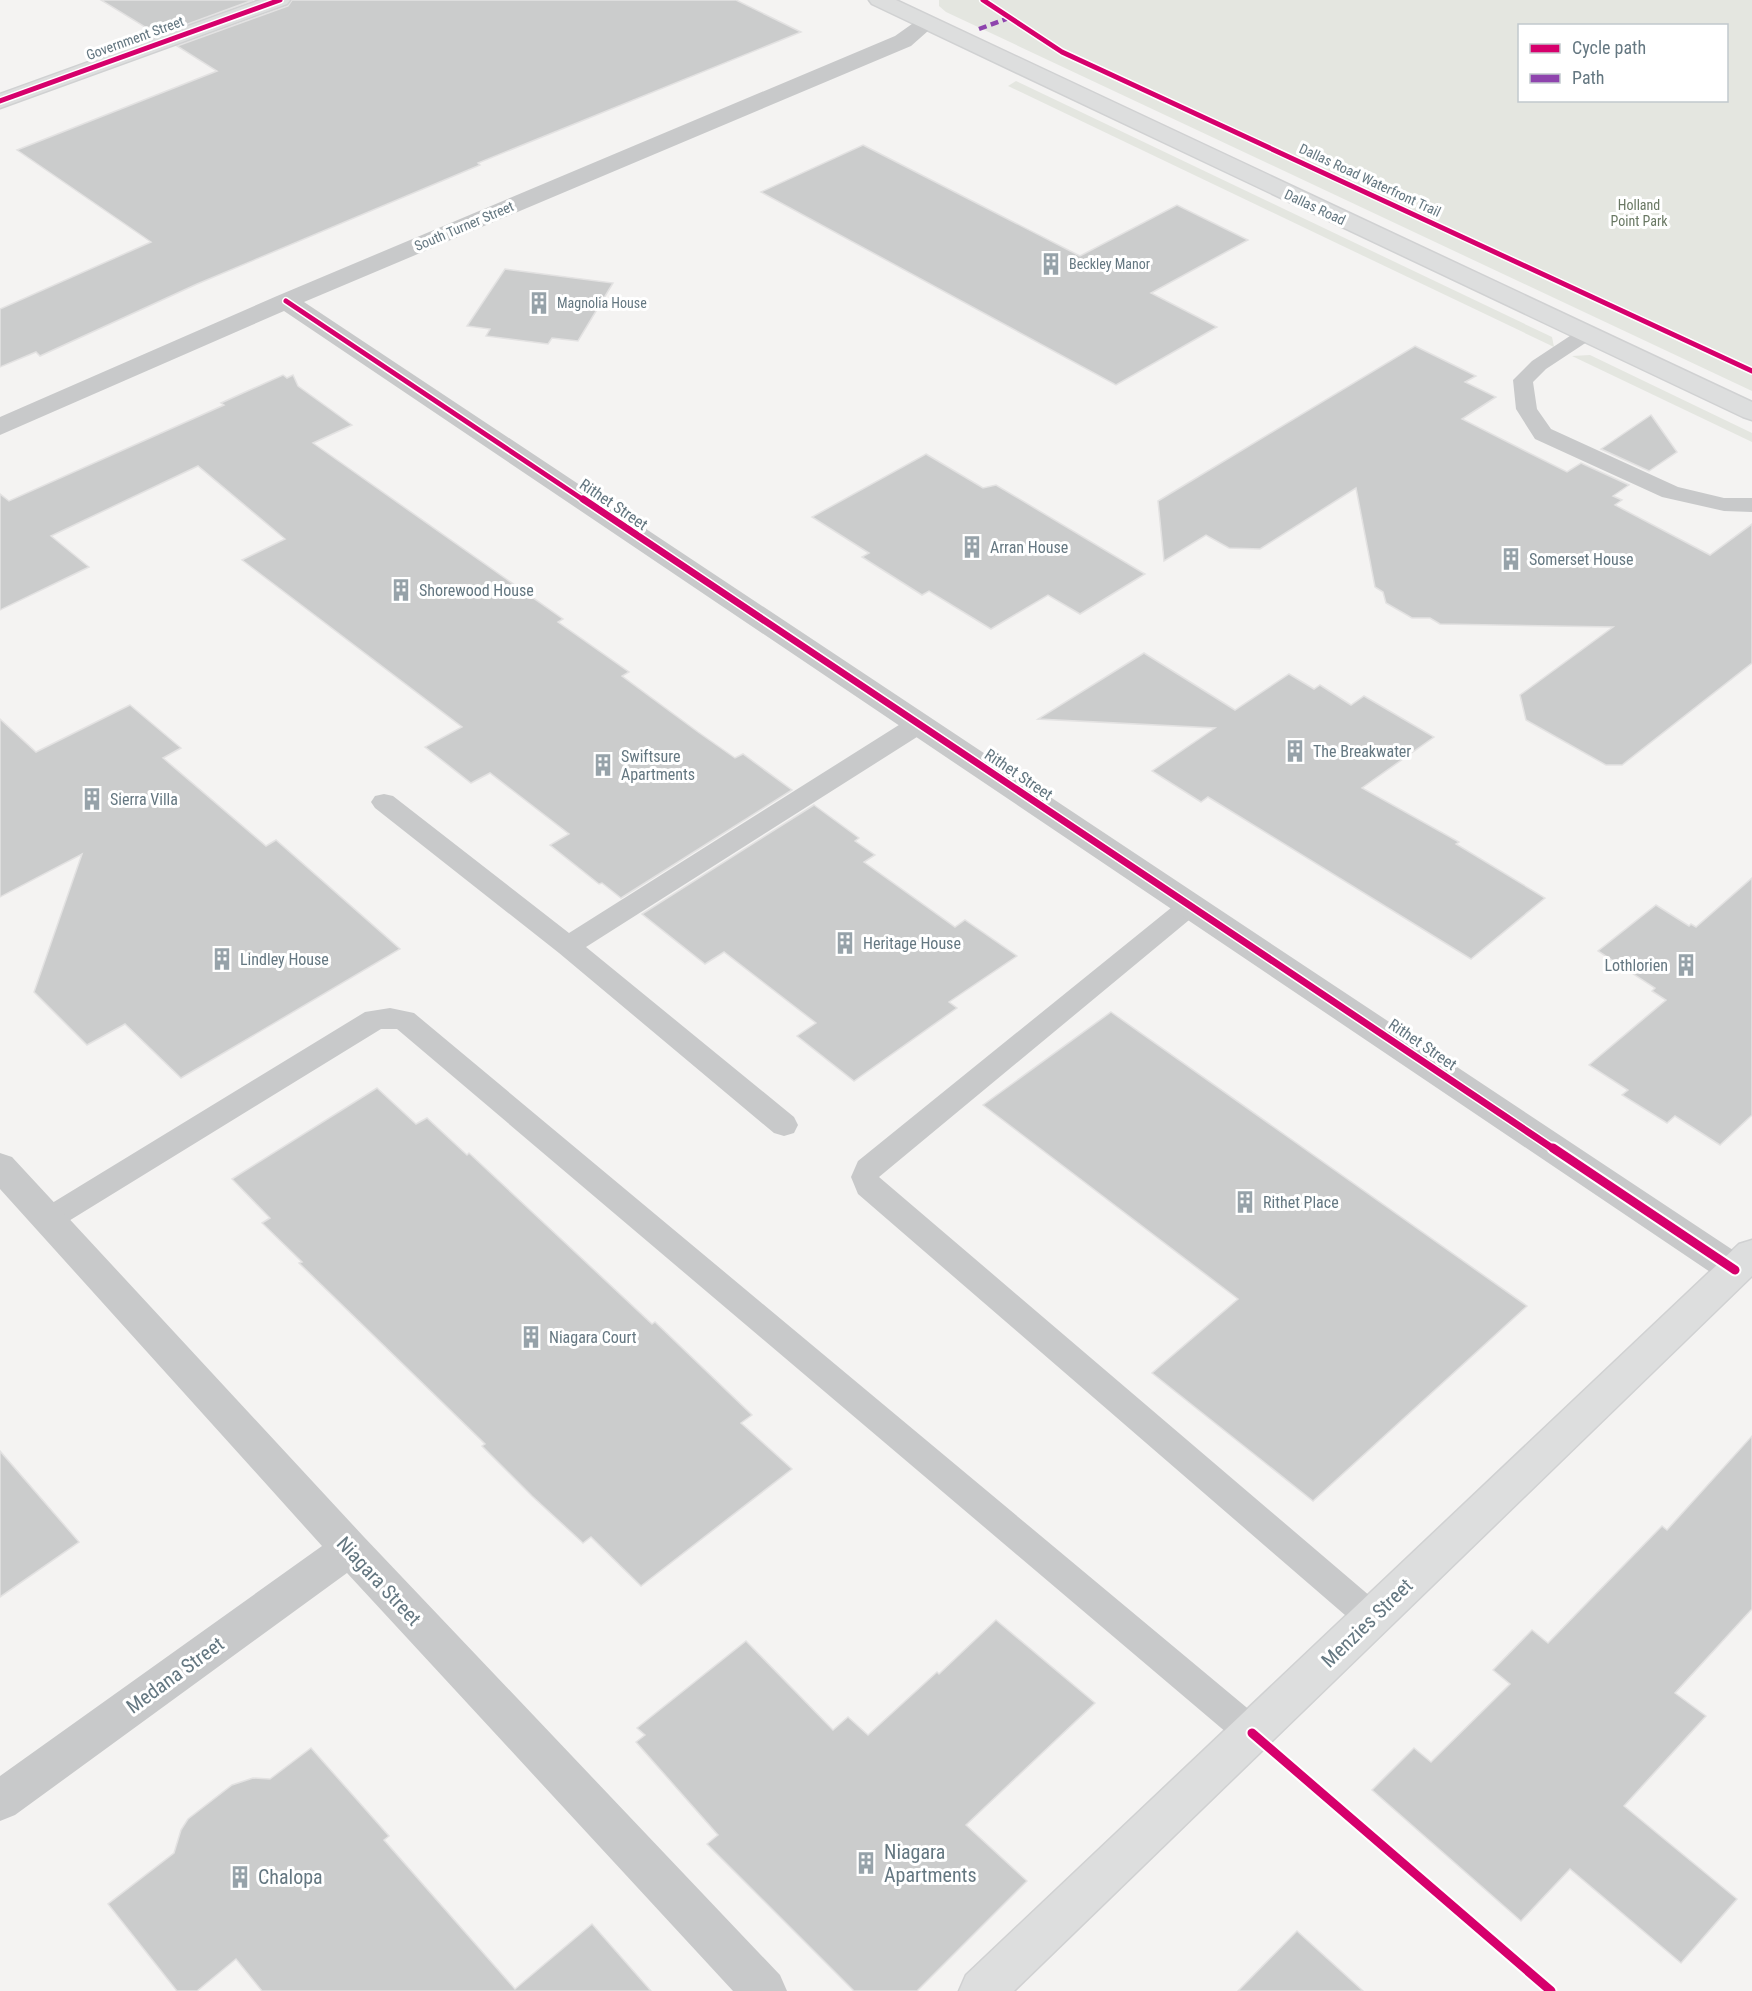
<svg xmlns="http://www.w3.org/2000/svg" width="1752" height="1991" viewBox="0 0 1752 1991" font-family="'Roboto Condensed',sans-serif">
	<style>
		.green { fill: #e4e6e0; fill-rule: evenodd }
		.building { fill: #cbcccc; stroke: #e3e2e2; stroke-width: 1.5 }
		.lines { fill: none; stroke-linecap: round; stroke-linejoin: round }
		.secondary-casing { stroke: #d0d1d2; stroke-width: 3 }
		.lane { fill: #c8c9ca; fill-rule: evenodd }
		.street { fill: #c8c9ca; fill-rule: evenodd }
		.secondary { fill: #dddede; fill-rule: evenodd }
		.quiet { stroke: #8e44ad; stroke-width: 4.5; stroke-dasharray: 8 4.5; stroke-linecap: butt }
		.cycleway-far2-casing { stroke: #fff; stroke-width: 8 }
		.cycleway-far1-casing { stroke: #fff; stroke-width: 10 }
		.cycleway-casing { stroke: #fff; stroke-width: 13 }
		.cycleway-far2 { stroke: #d6006c; stroke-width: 5 }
		.cycleway-far1 { stroke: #d6006c; stroke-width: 7 }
		.cycleway { stroke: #d6006c; stroke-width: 9 }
		.labels { text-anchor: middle; stroke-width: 6; stroke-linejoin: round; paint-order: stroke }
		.far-street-label { font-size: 14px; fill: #647781; stroke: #fff }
		.far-park-label { font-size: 14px; fill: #697863; stroke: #fff }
		.far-poi-label { font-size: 14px; fill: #647781; stroke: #fff; text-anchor: start }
		.street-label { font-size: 16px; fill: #647781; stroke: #fff }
		.poi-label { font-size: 16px; fill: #647781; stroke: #fff; text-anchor: start }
		.near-street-label { font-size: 20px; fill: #647781; stroke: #fff }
		.near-poi-label { font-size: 20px; fill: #647781; stroke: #fff; text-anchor: start }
	</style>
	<rect width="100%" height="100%" fill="#f4f3f2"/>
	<g class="green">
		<path d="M 939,0 L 1752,0 L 1752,391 L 946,12 L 939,6 ZM 1520,26 L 1726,26 L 1726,100 L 1520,100 Z"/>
		<polygon points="1016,81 1552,337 1554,347 1008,86"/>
		<polygon points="1590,355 1752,433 1752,442 1572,356"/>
	</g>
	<g class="building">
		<polygon points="101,0 253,0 158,35"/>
		<polygon points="292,0 736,0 801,32 478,163 480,165 197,284 40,356 36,352 0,367 0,309 151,242 17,150 217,71 177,46 288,6"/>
		<polygon points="863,145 1080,256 1177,205 1248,240 1151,293 1217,327 1116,385 761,192"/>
		<polygon points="505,269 613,283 578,341 552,338 548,344 486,336 490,329 467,326"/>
		<polygon points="1415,346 1476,376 1465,382 1496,397 1462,419 1567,472 1581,463 1629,485 1613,496 1622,500 1615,505 1710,555 1752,524 1752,663 1622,765 1606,765 1526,720 1520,695 1613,627 1440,624 1430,618 1412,618 1386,603 1383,592 1375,587 1356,488 1260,549 1229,548 1206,535 1164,561 1158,501"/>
		<polygon points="283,375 287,378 293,375 298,386 352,425 313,443 563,619 558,622 629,672 622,676 698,732 735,758 743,754 792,790 621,898 602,883 599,884 550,845 569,834 490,773 471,783 425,747 462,727 242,560 285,539 198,466 51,536 89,567 0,610 0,494 9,501 224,405 221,403"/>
		<polygon points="1651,415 1677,452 1649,471 1601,449"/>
		<polygon points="926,454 983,488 996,485 1145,574 1080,614 1048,595 991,629 929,591 922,595 862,557 869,553 812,517"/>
		<polygon points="1144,653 1235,710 1289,674 1314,689 1320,685 1351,705 1364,696 1434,737 1362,788 1459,842 1456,844 1545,898 1471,959 1208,797 1201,802 1152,771 1215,728 1038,719"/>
		<polygon points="130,705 181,748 163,758 266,846 276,840 400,949 181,1078 125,1024 87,1045 34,992 82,854 0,897 0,719 36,752"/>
		<polygon points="814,805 859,838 855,841 875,855 864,862 955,927 965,920 1017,956 949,1002 957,1008 854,1081 797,1036 816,1023 724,952 705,964 642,914"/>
		<polygon points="1752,878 1752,1115 1720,1145 1675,1116 1667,1123 1622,1095 1628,1090 1589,1065 1666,1000 1652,991 1655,988 1598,951 1656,905 1689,926 1691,924 1696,927"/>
		<polygon points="1111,1012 1527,1306 1313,1501 1152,1373 1238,1299 983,1105"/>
		<polygon points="377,1088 416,1124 427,1118 467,1155 469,1153 652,1324 655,1322 752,1415 741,1423 792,1469 641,1586 591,1537 583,1543 532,1496 482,1446 485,1444 299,1263 302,1262 262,1223 270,1218 232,1179"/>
		<polygon points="1752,1436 1752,1609 1675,1693 1706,1716 1624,1806 1737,1899 1681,1963 1570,1869 1521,1921 1372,1790 1414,1748 1431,1762 1510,1684 1493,1670 1532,1630 1548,1643 1662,1526 1667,1530"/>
		<polygon points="0,1451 79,1542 0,1597"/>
		<polygon points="996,1620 1095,1703 966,1825 1027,1881 917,1991 854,1991 707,1844 718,1835 636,1742 645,1735 637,1728 746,1641 833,1730 848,1717 868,1735 937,1672 939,1674"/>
		<polygon points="311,1748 389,1836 384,1840 515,1989 592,1924 651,1991 262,1991 236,1959 197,1991 177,1991 108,1904 174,1853 181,1830 188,1819 232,1785 253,1778 270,1779"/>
		<polygon points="1297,1931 1363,1991 1238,1991"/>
	</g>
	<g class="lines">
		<g class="secondary-casing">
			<g id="secondary">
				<polygon points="260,0 290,0 287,4 0,108 0,94"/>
				<polygon points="869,0 896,0 1752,402 1752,420 1743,417 872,4"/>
				<polygon points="1752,1240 1752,1276 1014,1991 959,1991 966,1975 1739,1244"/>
			</g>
		</g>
		<g class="lane">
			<polygon points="1586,328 1593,330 1596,334 1593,338 1546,369 1533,382 1537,409 1551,429 1678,487 1724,498 1752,498 1752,512 1724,511 1662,497 1535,439 1516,409 1513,380 1532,361 1579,330"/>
			<polygon points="919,716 928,718 931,724 928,730 586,947 794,1117 798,1125 794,1133 784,1136 774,1133 559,953 375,808 371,802 375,796 384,794 393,796 569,933 910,718"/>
			<polygon points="1191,896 1200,899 1204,905 1200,911 879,1177 1384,1608 1389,1618 1384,1628 1372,1633 1360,1628 858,1194 851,1177 858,1161 1182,899"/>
			<polygon points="390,1008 414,1013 1264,1722 1269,1733 1264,1744 1252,1749 1240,1744 397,1029 381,1029 59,1227 49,1230 39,1227 34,1219 39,1211 365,1012"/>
		</g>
		<g class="street">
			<polygon points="926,17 933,19 937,23 911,46 304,302 1748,1260 1752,1268 1748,1280 1735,1284 1722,1280 284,311 0,435 0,417 277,296 895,36 919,19"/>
			<polygon points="0,1153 12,1157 364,1537 780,1975 787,1991 733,1991 347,1573 15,1815 0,1821 0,1776 322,1546 0,1189"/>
		</g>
		<use href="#secondary" class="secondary"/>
		<polyline class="quiet" points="979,29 1009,18"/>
		<g class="cycleway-far2-casing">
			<g id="cycleway-far2">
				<polyline points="983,0 1062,52 1752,371"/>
				<polyline points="0,101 280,0"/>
				<polyline points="286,301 585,501"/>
			</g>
		</g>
		<g class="cycleway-far1-casing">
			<polyline id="cycleway-far1" points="583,499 1555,1150"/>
		</g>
		<g class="cycleway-casing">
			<g id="cycleway">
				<polyline points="1553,1148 1735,1270"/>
				<polyline points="1252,1733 1551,1991"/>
			</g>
		</g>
		<use href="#cycleway-far2" class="cycleway-far2"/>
		<use href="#cycleway-far1" class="cycleway-far1"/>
		<use href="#cycleway" class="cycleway"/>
	</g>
	<defs>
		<g id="building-bare" transform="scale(1.8)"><path d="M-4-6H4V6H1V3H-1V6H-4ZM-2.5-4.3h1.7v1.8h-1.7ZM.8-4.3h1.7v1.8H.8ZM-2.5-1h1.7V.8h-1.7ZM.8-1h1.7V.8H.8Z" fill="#96a2a9" stroke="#fff" stroke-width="2.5" paint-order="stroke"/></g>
	</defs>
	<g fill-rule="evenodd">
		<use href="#building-bare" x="1051" y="264"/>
		<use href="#building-bare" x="539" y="303"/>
		<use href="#building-bare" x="972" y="547"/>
		<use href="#building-bare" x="1511" y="559"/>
		<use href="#building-bare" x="401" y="590"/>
		<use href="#building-bare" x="1295" y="751"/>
		<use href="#building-bare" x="603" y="765"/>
		<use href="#building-bare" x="92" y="799"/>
		<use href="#building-bare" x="845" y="943"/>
		<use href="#building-bare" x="222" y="959"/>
		<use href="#building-bare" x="1686" y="965"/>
		<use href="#building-bare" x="1245" y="1202"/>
		<use href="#building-bare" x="531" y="1337"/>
		<use href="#building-bare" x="866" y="1863"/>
		<use href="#building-bare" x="240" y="1877"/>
	</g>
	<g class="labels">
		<g class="far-street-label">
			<text transform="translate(135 38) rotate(-20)" y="5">Government Street</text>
			<text transform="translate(1370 180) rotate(25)" y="5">Dallas Road Waterfront Trail</text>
			<text transform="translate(1315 207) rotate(25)" y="5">Dallas Road</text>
			<text transform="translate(464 226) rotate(-23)" y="5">South Turner Street</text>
		</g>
		<g class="far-park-label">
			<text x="1639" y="210">Holland<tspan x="1639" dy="16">Point Park</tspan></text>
		</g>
		<g class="far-poi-label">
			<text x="1069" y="269">Beckley Manor</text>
			<text x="557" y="308">Magnolia House</text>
		</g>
		<g class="street-label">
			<text transform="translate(614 504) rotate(34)" y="6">Rithet Street</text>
			<text transform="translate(1019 774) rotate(34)" y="6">Rithet Street</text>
			<text transform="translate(1423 1044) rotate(34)" y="6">Rithet Street</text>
		</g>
		<g class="poi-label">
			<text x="990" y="553">Arran House</text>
			<text x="1529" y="565">Somerset House</text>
			<text x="419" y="596">Shorewood House</text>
			<text x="1313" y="757">The Breakwater</text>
			<text x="621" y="762">Swiftsure<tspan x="621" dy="18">Apartments</tspan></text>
			<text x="110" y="805">Sierra Villa</text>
			<text x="863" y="949">Heritage House</text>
			<text x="240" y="965">Lindley House</text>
			<text x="1668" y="971" text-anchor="end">Lothlorien</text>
			<text x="1263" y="1208">Rithet Place</text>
			<text x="549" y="1343">Niagara Court</text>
		</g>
		<g class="near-street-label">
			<text transform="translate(379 1581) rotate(47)" y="7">Niagara Street</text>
			<text transform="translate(1367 1623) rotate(-44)" y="7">Menzies Street</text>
			<text transform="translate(175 1675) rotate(-36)" y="7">Medana Street</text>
		</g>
		<g class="near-poi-label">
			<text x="884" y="1859">Niagara<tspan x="884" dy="23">Apartments</tspan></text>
			<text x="258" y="1884">Chalopa</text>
		</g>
	</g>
	<rect x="1518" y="24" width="210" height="78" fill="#ffffff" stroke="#c1c9cd" stroke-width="1.5"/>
	<rect x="1530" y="44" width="30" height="9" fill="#d6006c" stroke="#c1c9cd" stroke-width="1.5"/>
	<text x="1572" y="54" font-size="18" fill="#647781">Cycle path</text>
	<rect x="1530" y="74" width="30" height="9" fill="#8e44ad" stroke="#c1c9cd" stroke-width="1.5"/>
	<text x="1572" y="84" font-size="18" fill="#647781">Path</text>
</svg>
